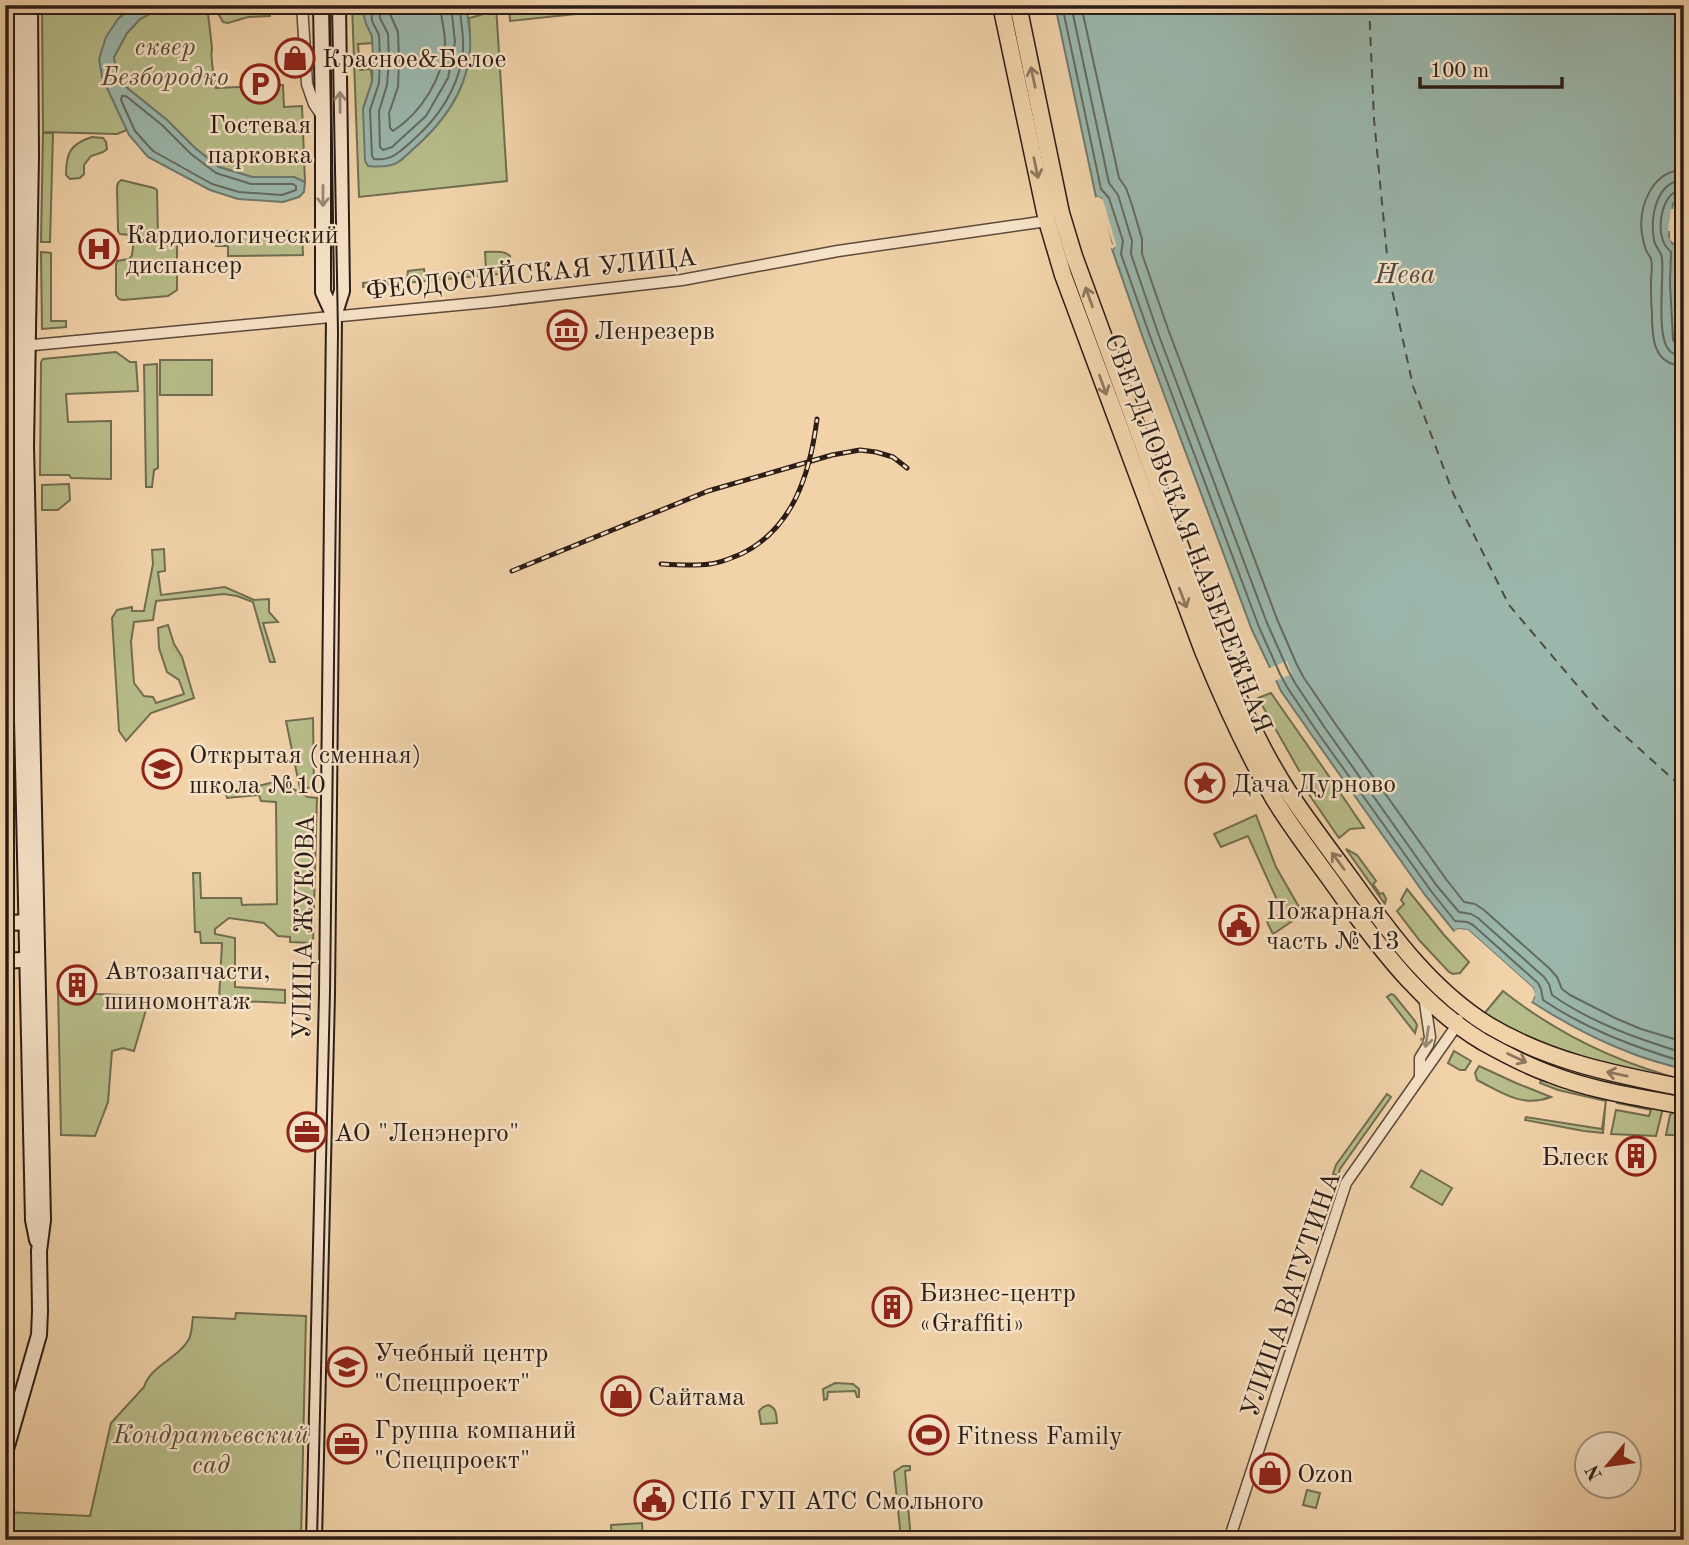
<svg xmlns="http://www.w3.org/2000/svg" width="1689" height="1545" viewBox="0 0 1689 1545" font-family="'Old Standard TT',serif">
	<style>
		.green { fill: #b7bd8a; stroke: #726d50; stroke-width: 2 }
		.water { fill: #9bb7ac; stroke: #6f7970; stroke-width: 2 }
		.pier { fill: #f1d2a9 }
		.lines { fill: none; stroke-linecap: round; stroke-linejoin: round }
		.shore { stroke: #646a61; stroke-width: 2 }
		.ferry { stroke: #4d4b43; stroke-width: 2; stroke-dasharray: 9 7; stroke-linecap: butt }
		.street-casing { stroke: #5d4a3b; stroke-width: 13 }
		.secondary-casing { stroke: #2c1d16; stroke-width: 18 }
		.primary-casing { stroke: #2c1d16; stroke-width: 19 }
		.street { stroke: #f6e2c7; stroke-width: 10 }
		.secondary { stroke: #f6e2c7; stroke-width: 14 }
		.primary { stroke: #f1d2a9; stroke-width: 16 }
		.tram { stroke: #2c1d16; stroke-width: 2 }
		.rail-casing { stroke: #2c1d16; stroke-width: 5 }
		.rail { stroke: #f6e2c7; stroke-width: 2.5; stroke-dasharray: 8; stroke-linecap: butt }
		.oneway { stroke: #8e7860 }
		.oneway2 { stroke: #9b8977 }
		.labels { text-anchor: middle; stroke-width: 5; stroke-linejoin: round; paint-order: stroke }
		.park-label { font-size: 26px; font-style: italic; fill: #564d39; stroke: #f6e2c7 }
		.poi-label { font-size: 26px; fill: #2c1d16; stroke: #f6e2c7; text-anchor: start }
		.street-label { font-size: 26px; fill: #2c1d16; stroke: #f6e2c7 }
		.water-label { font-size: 28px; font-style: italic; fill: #4d4b43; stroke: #f6e2c7 }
	</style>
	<rect width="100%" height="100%" fill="#f1d2a9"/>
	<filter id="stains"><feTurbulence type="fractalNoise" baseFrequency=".00286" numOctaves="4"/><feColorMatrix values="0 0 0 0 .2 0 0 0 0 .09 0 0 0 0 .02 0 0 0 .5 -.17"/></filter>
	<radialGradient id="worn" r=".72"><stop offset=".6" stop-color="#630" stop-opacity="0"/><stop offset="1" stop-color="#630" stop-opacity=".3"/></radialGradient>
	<g class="green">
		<polygon points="42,5 128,5 129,9 118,19 102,77 127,130 117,134 43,132"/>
		<path d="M 166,5 L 207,5 L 212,48 C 210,57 214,77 216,88 L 283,85 L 284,107 L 302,106 L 305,182 L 294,177 L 252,177 L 219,167 L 195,148 L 167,120 L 126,87 L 116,73 L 114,57 L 127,33 L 140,19 Z"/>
		<polygon points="220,5 269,5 270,16 248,17 228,23 223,22 219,15"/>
		<path d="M 352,5 L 364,5 C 363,22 372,29 373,43 L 358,44 L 360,70 L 371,69 L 372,82 L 363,109 L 401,160 C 450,117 475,86 469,18 L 481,15 L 482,12 L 481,5 L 496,5 L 507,181 L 359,197 Z"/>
		<polygon points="509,5 614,5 614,10 510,21"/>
		<polygon points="43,133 53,133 50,242 41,242"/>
		<path d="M 92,137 L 103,138 L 106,142 L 107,149 L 103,152 L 91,156 L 84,165 L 84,174 L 80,178 L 70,179 L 66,175 C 66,153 70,144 92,137 Z"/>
		<polygon points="121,180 154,188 157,190 158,238 164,242 176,242 177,244 177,290 168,296 123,300 119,299 116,295 116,265 117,261 129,259 132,255 134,238 130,235 120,234 118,231 117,187 118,183"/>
		<polygon points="302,231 303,255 228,256 228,246 216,246 216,232"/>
		<polygon points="41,252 51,253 51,321 66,321 66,327 42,329"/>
		<path d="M 485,252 C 494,252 504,250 510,256 L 511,273 L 363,287 L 363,283 L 407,279 L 408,271 L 424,269 L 425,277 L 486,270 Z"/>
		<polygon points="116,352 130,362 136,362 138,391 66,394 68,422 111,421 111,479 71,478 69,475 40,475 41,362 43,359"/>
		<rect x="160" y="360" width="52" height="35"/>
		<polygon points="157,364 158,468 154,470 152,487 146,487 144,365"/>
		<polygon points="69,484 70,500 58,510 42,510 42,485"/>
		<polygon points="164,549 165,571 158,572 161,595 225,587 254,600 269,599 269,612 278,622 263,623 275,662 270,662 253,602 237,596 224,594 156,601 153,620 134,622 131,642 134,683 144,696 153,697 156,703 184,694 179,680 167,672 159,648 158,628 168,625 174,644 182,657 194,698 151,713 126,741 119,731 112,618 117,610 132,607 132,611 144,611 153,564 152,550"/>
		<polygon points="5,626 13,908 5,909"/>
		<polygon points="1271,693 1324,769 1364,828 1350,829 1339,838 1306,790 1305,781 1258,698"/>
		<polygon points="313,718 314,787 300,789 286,721"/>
		<polygon points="278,781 308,797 317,798 313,943 290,942 290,937 278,936 264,923 229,918 215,929 215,934 235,938 235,987 285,990 285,1003 219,1000 222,943 201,943 200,932 195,932 193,873 200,873 201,898 241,898 242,905 277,904 276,802 261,801 259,795 227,798 226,794"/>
		<polygon points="1256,815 1276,867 1303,914 1273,934 1267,922 1283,913 1248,836 1221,847 1214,834"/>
		<polygon points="1346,849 1357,855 1376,881 1373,884 1380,894 1383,893 1386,899 1385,904"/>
		<polygon points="1407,889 1444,935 1469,962 1460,973 1453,974 1449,972 1420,941 1397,911 1404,904 1401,900"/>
		<polygon points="58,990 97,994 150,996 134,1051 123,1048 112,1051 108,1102 95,1136 61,1135"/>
		<path d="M 1503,991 C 1556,1033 1618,1063 1684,1080 L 1684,1084 L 1543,1047 L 1483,1015 Z"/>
		<polygon points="1391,994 1394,995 1415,1021 1417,1025 1415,1033 1387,997"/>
		<polygon points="1454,1051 1471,1061 1465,1070 1460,1070 1448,1063"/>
		<path d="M 1479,1066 L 1516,1083 L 1551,1097 C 1522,1108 1503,1093 1477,1080 L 1475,1073 Z"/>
		<polygon points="1541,1080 1606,1098 1603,1133 1584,1131 1525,1120 1526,1117 1602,1129 1606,1101 1558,1090 1540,1083"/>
		<polygon points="1387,1094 1391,1097 1340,1169 1338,1176 1333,1174 1336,1165"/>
		<polygon points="1618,1099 1663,1108 1656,1136 1611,1134 1616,1110 1649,1116 1651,1110 1617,1103"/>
		<polygon points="1673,1112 1684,1112 1684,1135 1666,1135 1670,1115"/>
		<polygon points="1421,1170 1452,1188 1442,1205 1411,1187"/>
		<path d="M 236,1313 L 306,1316 L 301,1540 L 121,1540 L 120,1531 L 72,1531 L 70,1540 L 5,1540 L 5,1512 L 90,1516 L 111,1423 L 144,1387 C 151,1365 178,1359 189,1339 C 192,1333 192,1324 193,1317 L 235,1319 Z"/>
		<polygon points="835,1383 853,1384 859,1389 859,1397 857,1397 855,1391 828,1392 827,1399 824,1400 823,1389"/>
		<path d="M 768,1405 C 777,1408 776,1414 777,1423 L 761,1424 L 759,1411 L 763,1407 Z"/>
		<polygon points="903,1466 910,1466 910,1470 905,1471 911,1540 887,1540 901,1538 894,1472"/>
		<polygon points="1307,1490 1320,1493 1316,1508 1303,1505"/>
		<polygon points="642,1523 643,1540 612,1540 611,1525"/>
	</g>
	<g class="water">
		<polygon points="128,5 166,5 140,19 127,33 114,57 116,73 126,87 167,120 195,148 219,167 252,177 294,177 305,182 304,192 299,197 283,202 238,199 210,190 148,157 129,135 102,77 99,59 106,37 118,19 129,10"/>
		<path d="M 364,5 L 466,5 C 469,24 472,41 469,59 C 463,97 440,126 412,150 C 407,155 401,161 395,164 C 386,167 377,167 368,166 L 365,161 L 363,109 L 372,82 L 373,59 L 372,36 L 366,24 L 363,13 Z"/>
		<path d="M 1055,5 L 1684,5 L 1684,196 L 1681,196 L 1673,204 L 1669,236 L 1672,243 L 1678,247 C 1677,287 1678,324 1684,364 L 1684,1070 C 1666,1064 1648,1060 1631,1053 C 1596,1040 1563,1022 1532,1002 L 1534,998 L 1533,988 L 1468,930 L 1458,929 L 1454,931 L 1425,895 L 1313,737 L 1281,691 L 1274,676 L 1252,630 L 1143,338 L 1112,249 L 1114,248 L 1101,198 L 1096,197 Z"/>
	</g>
	<g class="pier">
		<polygon points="1681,196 1684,196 1684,199 1678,202 1676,211 1674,213 1672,228 1673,230 1673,238 1679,242 1678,246 1670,240 1670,231 1668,231 1671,209 1673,209 1675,200"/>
		<polygon points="1096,197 1099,197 1103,200 1116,244 1116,246 1112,249 1111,246 1113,244 1099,202 1097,201"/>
		<polygon points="1287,661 1292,674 1272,682 1267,669"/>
		<polygon points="1458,929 1468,930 1533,988 1535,994 1532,1002 1529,1000 1532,994 1530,991 1466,933 1462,932 1457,934 1454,931"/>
	</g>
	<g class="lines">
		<g class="shore">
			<path d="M 371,5 L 372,21 L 379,35 L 380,59 L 379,83 L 370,110 L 372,156 L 374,159 C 391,161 400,152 412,141 C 436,120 456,92 462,59 C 466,39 460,25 460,5"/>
			<polyline points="380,5 380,18 388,34 389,60 387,85 379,111 380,147 383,150 392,147 426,116 448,78 455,42 451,5"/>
			<path d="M 390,5 L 390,14 L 398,32 L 399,60 L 398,87 L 389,113 L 390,128 L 393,131 C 421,113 444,77 445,43 C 445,30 441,18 440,5"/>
			<path d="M 1062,5 L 1101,189 L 1109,198 L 1123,241 L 1121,254 L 1150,336 L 1259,627 L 1280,674 L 1287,687 L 1318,733 L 1431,891 L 1455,921 L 1467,922 L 1473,925 L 1538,983 L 1541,989 L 1543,1000 C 1586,1029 1634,1047 1684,1062"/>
			<path d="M 1071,5 L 1109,183 L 1118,195 L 1132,241 L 1131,254 L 1158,333 L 1267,623 L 1288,670 L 1295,683 L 1325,728 L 1437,886 L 1459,912 L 1471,914 L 1478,918 L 1544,977 L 1549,984 L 1552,995 C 1592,1023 1638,1039 1684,1053"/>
			<polyline points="1081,5 1119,178 1126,188 1132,205 1142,239 1142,254 1168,329 1277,619 1297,665 1304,678 1334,722 1446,879 1464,902 1475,904 1484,910 1550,969 1557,977 1562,989 1570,995 1615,1018 1641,1029 1684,1042"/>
			<polygon points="122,96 126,96 162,125 191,154 216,173 251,184 293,184 296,186 296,190 282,195 239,192 212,184 153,151 135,131 121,100"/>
			<path d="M 1684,170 C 1652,170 1638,207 1642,234 C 1643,239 1644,245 1646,250 C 1647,253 1650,256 1651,259 C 1653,265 1651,275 1651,281 C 1651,292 1651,303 1652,314 C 1652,338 1653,365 1684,366"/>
			<path d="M 1684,180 C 1656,181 1650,217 1654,240 C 1655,247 1662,252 1662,259 C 1664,279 1656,336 1669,350 C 1673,355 1678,355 1684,356"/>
			<path d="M 1684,189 C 1662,191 1656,226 1664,243 C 1665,246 1669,250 1671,252 L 1670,283 L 1673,340 L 1677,345 L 1684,347"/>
		</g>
		<polyline class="ferry" points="1369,5 1374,119 1389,276 1413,386 1453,493 1509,605 1604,717 1684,789"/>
		<g class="street-casing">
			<g id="street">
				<polyline points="302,5 307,84 314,104 322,116"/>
				<polyline points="23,346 489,302 682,280 838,251 1047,221"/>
				<polyline points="1420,1076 1420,1058 1428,1045 1430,1037 1424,996"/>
				<polyline points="1229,1540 1346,1183 1457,1025 1458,1020"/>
			</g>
		</g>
		<g class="secondary-casing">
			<g id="secondary">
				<polyline points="20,5 21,156 16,446 33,1220 37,1240"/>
				<polyline points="321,5 323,118 323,292 334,316"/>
				<polyline points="5,923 35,922"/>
				<polyline points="5,961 35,959"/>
				<polyline points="5,1453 39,1335 40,1311 39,1251 43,1220 26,446 31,156 30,5"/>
				<polyline points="314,1540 327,994 334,316 342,291 338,5"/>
			</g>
		</g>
		<g class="primary-casing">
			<g id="primary">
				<path d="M 1001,5 L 1047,221 L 1063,275 L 1203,651 C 1224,702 1246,751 1274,799 C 1296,835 1323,868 1347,903 C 1386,956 1426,1008 1483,1042 C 1501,1052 1530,1067 1550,1074 C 1593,1091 1639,1097 1684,1106"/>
				<path d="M 1018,5 L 1061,213 L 1074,256 L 1217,646 C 1237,696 1259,747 1289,793 C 1310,824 1332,853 1354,883 C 1392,936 1432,990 1488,1025 C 1550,1062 1614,1074 1684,1088"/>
			</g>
		</g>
		<use href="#street" class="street"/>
		<use href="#secondary" class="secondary"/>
		<use href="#primary" class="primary"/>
		<polyline class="tram" points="317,1540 330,992 338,332 332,5"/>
		<g class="rail-casing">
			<g id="rail">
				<path d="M 661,564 C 678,565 694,566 710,564 C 721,563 731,558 741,554 C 793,529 810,474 817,419"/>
				<polyline points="512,571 708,491 832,455 860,450 876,452 893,457 907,468"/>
			</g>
		</g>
		<use href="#rail" class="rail"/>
	</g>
	<defs><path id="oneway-shaft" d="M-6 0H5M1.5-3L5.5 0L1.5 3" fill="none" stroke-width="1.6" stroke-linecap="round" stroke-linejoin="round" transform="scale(1.75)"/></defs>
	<g class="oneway">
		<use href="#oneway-shaft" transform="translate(1033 77) rotate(-102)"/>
		<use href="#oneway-shaft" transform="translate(1036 168) rotate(78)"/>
		<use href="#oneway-shaft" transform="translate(1089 297) rotate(-110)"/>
		<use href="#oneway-shaft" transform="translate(1103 385) rotate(70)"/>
		<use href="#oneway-shaft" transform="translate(1183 598) rotate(69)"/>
		<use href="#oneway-shaft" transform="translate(1338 861) rotate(-126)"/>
		<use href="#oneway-shaft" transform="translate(1517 1058) rotate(26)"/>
		<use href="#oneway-shaft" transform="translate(1617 1074) rotate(-168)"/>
	</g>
	<g class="oneway2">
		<use href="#oneway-shaft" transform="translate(340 102) rotate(-91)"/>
		<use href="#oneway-shaft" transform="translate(323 196) rotate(90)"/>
		<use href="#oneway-shaft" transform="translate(1427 1037) rotate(98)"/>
	</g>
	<defs>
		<g id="shop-ring" transform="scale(2.0125)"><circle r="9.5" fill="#f6e2c7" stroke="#8f2418" stroke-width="1.5"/><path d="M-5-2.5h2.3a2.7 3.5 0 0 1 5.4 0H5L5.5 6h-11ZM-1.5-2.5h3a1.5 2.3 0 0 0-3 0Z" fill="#8f2418"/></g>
		<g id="parking-ring" transform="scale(2.0125)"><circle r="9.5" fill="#f6e2c7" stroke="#8f2418" stroke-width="1.5"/><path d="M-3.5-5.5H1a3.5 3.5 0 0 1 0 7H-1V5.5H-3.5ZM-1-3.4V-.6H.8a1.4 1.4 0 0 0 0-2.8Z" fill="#8f2418"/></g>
		<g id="hospital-ring" transform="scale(2.0125)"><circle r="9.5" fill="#f6e2c7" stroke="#8f2418" stroke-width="1.5"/><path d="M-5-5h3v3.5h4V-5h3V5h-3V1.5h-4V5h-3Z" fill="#8f2418"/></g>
		<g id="museum-ring" transform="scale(2.0125)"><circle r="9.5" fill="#f6e2c7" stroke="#8f2418" stroke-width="1.5"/><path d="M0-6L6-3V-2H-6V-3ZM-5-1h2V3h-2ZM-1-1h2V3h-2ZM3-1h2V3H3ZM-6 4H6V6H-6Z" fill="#8f2418"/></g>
		<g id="school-ring" transform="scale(2.0125)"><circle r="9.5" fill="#f6e2c7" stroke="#8f2418" stroke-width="1.5"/><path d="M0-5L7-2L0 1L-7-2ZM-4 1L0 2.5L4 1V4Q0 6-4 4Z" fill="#8f2418"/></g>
		<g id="sight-ring" transform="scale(2.0125)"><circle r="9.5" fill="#f6e2c7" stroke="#8f2418" stroke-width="1.5"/><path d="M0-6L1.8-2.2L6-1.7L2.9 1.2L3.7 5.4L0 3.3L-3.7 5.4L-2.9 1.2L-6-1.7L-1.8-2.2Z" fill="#8f2418"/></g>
		<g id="civic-ring" transform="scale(2.0125)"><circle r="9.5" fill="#f6e2c7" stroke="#8f2418" stroke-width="1.5"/><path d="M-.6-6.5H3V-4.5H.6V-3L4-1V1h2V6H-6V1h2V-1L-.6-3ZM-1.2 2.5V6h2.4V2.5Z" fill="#8f2418"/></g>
		<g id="building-ring" transform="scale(2.0125)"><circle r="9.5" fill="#f6e2c7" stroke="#8f2418" stroke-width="1.5"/><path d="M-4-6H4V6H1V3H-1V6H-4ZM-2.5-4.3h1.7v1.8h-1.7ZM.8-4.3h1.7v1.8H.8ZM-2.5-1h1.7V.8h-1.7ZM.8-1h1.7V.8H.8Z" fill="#8f2418"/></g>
		<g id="office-ring" transform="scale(2.0125)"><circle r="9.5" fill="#f6e2c7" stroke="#8f2418" stroke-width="1.5"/><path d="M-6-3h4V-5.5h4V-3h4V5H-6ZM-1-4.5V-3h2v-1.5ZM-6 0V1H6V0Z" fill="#8f2418"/></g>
		<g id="university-ring" transform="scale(2.0125)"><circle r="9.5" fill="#f6e2c7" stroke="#8f2418" stroke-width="1.5"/><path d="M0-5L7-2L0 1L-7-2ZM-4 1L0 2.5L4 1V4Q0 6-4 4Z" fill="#8f2418"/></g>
		<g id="stadium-ring" transform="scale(2.0125)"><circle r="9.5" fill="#f6e2c7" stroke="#8f2418" stroke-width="1.5"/><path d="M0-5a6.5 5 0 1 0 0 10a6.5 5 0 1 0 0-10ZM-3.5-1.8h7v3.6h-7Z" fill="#8f2418"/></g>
	</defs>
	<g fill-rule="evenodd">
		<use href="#shop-ring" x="295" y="58"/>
		<use href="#parking-ring" x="260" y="84"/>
		<use href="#hospital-ring" x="99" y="249"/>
		<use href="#museum-ring" x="567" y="330"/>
		<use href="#school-ring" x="162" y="769"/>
		<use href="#sight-ring" x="1205" y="783"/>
		<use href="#civic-ring" x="1239" y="925"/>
		<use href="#building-ring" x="77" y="985"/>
		<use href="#office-ring" x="307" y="1132"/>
		<use href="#building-ring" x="1636" y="1156"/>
		<use href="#building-ring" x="892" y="1307"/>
		<use href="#university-ring" x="347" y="1367"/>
		<use href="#shop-ring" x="621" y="1396"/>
		<use href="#stadium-ring" x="929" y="1435"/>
		<use href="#office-ring" x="347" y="1444"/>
		<use href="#shop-ring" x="1270" y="1473"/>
		<use href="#civic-ring" x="654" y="1500"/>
	</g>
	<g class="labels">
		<g class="park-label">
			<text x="165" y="55">сквер<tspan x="165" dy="30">Безбородко</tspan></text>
			<text x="211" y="1443">Кондратьевский<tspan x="211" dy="30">сад</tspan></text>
		</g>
		<g class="poi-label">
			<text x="322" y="67">Красное&amp;Белое</text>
			<text x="260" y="133" text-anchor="middle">Гостевая<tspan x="260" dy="30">парковка</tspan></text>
			<text x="126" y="243">Кардиологический<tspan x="126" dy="30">диспансер</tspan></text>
			<text x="594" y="339">Ленрезерв</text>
			<text x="189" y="763">Открытая (сменная)<tspan x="189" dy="30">школа №10</tspan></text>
			<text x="1232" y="792">Дача Дурново</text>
			<text x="1266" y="919">Пожарная<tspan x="1266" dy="30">часть № 13</tspan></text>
			<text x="104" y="979">Автозапчасти,<tspan x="104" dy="30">шиномонтаж</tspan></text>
			<text x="334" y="1141">АО "Ленэнерго"</text>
			<text x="1609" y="1165" text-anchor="end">Блеск</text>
			<text x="919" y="1301">Бизнес-центр<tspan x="919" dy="30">«Graffiti»</tspan></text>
			<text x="374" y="1361">Учебный центр<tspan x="374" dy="30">"Спецпроект"</tspan></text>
			<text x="648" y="1405">Сайтама</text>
			<text x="374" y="1438">Группа компаний<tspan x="374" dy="30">"Спецпроект"</tspan></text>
			<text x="956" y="1444">Fitness Family</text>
			<text x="1297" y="1482">Ozon</text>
			<text x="681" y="1509">СПб ГУП АТС Смольного</text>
		</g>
		<g class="street-label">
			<text transform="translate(531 273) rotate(-6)" y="9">ФЕОДОСИЙСКАЯ УЛИЦА</text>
			<text transform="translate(1189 533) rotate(69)" y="9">СВЕРДЛОВСКАЯ НАБЕРЕЖНАЯ</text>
			<text transform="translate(303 927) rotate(-89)" y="9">УЛИЦА ЖУКОВА</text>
			<text transform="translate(1290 1294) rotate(-71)" y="9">УЛИЦА ВАТУТИНА</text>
		</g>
		<g class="water-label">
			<text x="1405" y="283">Нева</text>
		</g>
	</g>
	<rect width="1689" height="1545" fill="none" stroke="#f1d2a9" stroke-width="28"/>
	<rect x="7" y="7" width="1675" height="1531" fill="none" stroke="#2c1d16" stroke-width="3.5"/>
	<rect x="14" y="14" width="1661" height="1517" fill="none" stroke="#2c1d16" stroke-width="2"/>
	<g transform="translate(1608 1465) rotate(241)"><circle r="33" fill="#f6e2c7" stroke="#a59380" stroke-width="2"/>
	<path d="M0-5L12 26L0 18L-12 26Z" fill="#8f2418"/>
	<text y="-10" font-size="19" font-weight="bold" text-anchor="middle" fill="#2c1d16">N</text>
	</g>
	<path d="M1420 77v10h142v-10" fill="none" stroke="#2c1d16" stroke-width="3.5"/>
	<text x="1430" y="77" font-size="21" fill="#2c1d16" stroke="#f6e2c7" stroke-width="5" paint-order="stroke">100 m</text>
	<rect width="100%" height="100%" filter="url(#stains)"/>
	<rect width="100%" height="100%" fill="url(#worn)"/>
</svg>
